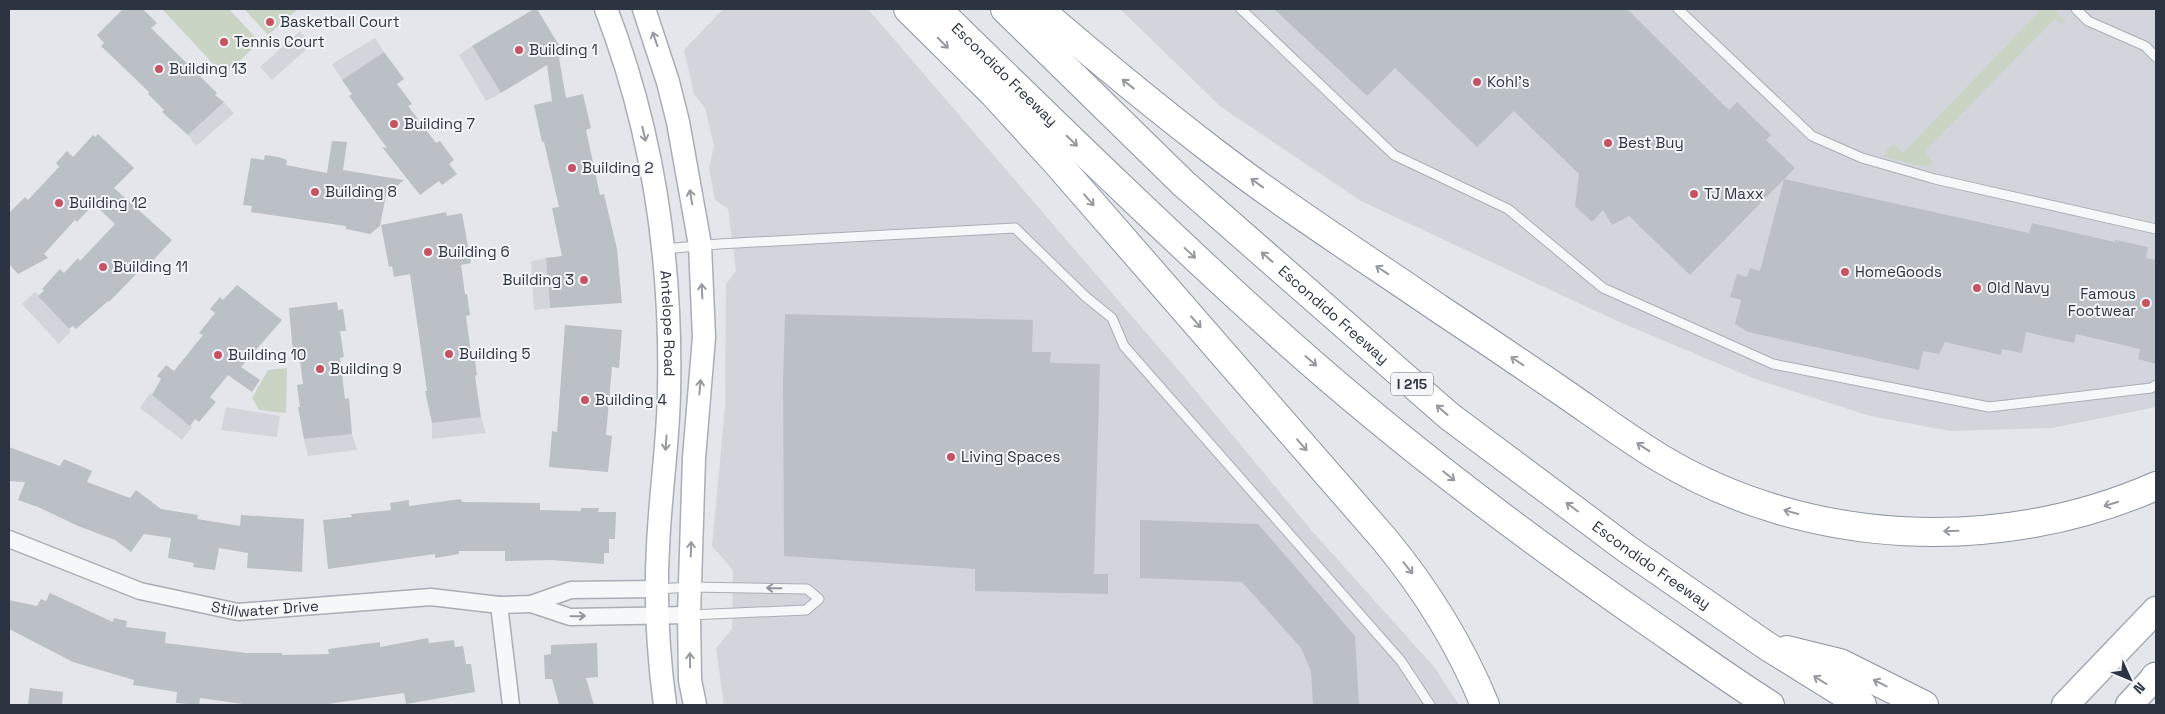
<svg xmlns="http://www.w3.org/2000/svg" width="2165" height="714" viewBox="0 0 2165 714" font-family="'Space Grotesk',sans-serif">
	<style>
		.built { fill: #d2d6dc }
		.green { fill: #c9d4c5 }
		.building { fill: #bbc0c7 }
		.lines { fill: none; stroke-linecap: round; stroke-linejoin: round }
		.lane-casing { stroke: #a9adb5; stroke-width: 11 }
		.street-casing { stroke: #a9adb5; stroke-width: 19 }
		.secondary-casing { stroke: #a9adb5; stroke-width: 25 }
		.primary-casing { stroke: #a4abb6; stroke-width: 29 }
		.highway-casing { stroke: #8c94a0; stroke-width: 30 }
		.lane { stroke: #f6f7f9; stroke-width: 9 }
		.street { stroke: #f6f7f9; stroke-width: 16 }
		.secondary { stroke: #fff; stroke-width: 22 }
		.primary { stroke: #fff; stroke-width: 26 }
		.highway { stroke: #fff; stroke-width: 28 }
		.oneway { stroke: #969aa0 }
		.oneway2 { stroke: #91969e }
		.poi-dot { fill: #c65364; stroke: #f3f5f8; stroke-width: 2 }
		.labels { text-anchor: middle; stroke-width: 4; stroke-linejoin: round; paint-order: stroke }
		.shield { fill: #f3f5f8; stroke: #686e79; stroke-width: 1 }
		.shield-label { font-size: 14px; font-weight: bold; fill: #2c3442 }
		.poi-label { font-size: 15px; fill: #2c3442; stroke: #f3f5f8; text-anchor: start }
		.street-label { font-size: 15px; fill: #2c3442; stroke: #f3f5f8 }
	</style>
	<rect width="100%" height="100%" fill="#e4e6eb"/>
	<g class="built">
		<polygon points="723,9 868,9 1185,378 1312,531 1435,668 1459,705 724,705 716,648 732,629 733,570 712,546 725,407 726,284 736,271 728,209 715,200 709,168 714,146 705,108 694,94 684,50"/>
		<polygon points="1120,9 2156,9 2156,407 2052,428 1950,431 1870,416 1755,379 1617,321 1361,201 1221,107"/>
		<polygon points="300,31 311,45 272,80 260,67"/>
		<polygon points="375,38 384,52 342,80 332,64"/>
		<polygon points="472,46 501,93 486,101 459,55"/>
		<polygon points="224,102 234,113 196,146 188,135"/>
		<polygon points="546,258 550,308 534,310 531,261"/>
		<polygon points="35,292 71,331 59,344 22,304"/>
		<polygon points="150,393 192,427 182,440 140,408"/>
		<polygon points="226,407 280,416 277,437 221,430"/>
		<polygon points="481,417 486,433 432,439 432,423"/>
		<polygon points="352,434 357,450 308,456 304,439"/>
	</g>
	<g class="green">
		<polygon points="162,9 229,9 255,37 254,47 231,69 219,70"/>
		<polygon points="244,9 298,9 268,35"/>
		<polygon points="2042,9 2054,9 2066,22 2063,24 2055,19 1924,152 1933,162 1926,167 1885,157 1885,152 1893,144 1903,153"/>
		<polygon points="287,368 286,413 259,410 252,398 268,370"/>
	</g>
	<g class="building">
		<polygon points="123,9 143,9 157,23 151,28 217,93 215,95 224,102 188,135 162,112 164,110 148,94 149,92 101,46 104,43 97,35"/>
		<polygon points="534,9 537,9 565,55 559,58 566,98 583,94 591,128 586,130 600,195 604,194 617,249 622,303 550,308 546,258 562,256 552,208 559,207 544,142 542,142 534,105 552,101 547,65 501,93 472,46"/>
		<polygon points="1274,9 1627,9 1729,110 1737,102 1771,135 1766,140 1795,168 1690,275 1629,216 1612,225 1603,210 1592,222 1575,206 1579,174 1514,111 1477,147 1395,68 1367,96"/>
		<polygon points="384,52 404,79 397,84 412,104 408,106 436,143 440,141 454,160 449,164 457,174 442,185 439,181 420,195 382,147 387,148 349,96 352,94 342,80"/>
		<polygon points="98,134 134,168 114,188 172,240 146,268 144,266 109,302 108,301 76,329 73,326 69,329 38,296 44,291 42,289 60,269 64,273 78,258 80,261 115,224 94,204 77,222 75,220 44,254 48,258 18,274 9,264 9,213 25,197 28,200 59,167 56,163 67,151 73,157 93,135 95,137"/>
		<polygon points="332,141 347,142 343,170 404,180 386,195 380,226 370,234 346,229 346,226 251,212 252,206 243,205 251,158 264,160 265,155 278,157 287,160 286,165 327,173"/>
		<polygon points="1784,179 2029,233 2032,223 2115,242 2115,240 2148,247 2146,258 2156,260 2156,364 2138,359 2140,349 2076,334 2074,343 2026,332 2022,353 2002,349 2001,355 1945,342 1939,354 1923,351 1919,370 1748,332 1735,324 1741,300 1730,297 1737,274 1747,277 1750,268 1760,271"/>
		<polygon points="446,212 447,216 462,213 471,263 461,265 465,294 467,294 470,315 466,316 472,361 475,361 477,375 475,376 481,417 432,423 425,391 427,391 410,274 394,277 392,266 389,267 381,225"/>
		<polygon points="237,285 282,320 241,367 260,380 252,392 228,375 210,397 216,402 199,422 195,419 190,426 152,395 161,379 157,376 166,365 174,371 203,335 199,333 215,313 210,309 220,297 223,300"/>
		<polygon points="337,302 338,310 343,309 346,331 340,331 344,357 340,358 345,399 349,398 352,434 304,439 298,407 300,407 297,385 303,384 299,353 293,354 289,308"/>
		<polygon points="785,314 1033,320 1032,352 1051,352 1050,363 1100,364 1094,574 1108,574 1108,594 975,591 975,569 784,556 783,383"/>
		<polygon points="565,325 622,330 619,368 612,367 606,435 612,436 608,472 549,467 552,431 557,432"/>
		<polygon points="9,447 60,466 64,459 92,471 87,482 130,498 136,490 161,509 198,515 197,519 240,526 241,515 304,519 302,572 247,568 248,553 219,548 215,570 193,567 194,563 168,558 171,538 144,534 131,552 115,540 78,526 38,507 18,500 25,482 9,481"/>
		<polygon points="461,499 462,502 540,503 540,510 581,511 581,508 599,508 598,512 616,512 615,539 609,539 609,553 604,553 604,564 551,560 505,561 505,551 459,551 459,554 435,558 435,554 328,569 323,520 352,517 351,514 391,510 390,503 409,500 409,506"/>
		<polygon points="1140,520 1258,524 1355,636 1359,705 1313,705 1311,671 1301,648 1242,582 1140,578"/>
		<polygon points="50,593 113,622 114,618 127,621 126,627 166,632 165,643 247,653 282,653 282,655 329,654 328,649 380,642 380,647 428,638 429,643 454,640 455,647 463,646 466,664 471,664 475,692 406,704 404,693 321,705 250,705 200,698 199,705 176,703 177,692 133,685 134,680 73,662 9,629 9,600 37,606 41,599 46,601"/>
		<polygon points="597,643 598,677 586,678 594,705 559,705 552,679 545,679 544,655 551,654 551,645"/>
		<polygon points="30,688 63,692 62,705 28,705"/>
	</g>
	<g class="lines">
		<g class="lane-casing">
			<g id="lane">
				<polyline points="1241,9 1394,155 1508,209 1603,288 1773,364 1989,407 2151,388 2156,385"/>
				<polyline points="1678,9 1812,136 1862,158 1935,179 2156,229"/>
				<polyline points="2076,9 2088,21 2145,46 2156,57"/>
				<polyline points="664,249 719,244 1015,228 1086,297 1112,318 1124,346 1401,661 1430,705"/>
				<polyline points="658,589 690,587 807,589 819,599 806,610 689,615"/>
			</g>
		</g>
		<g class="street-casing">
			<g id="street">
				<path id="s1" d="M 9,539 L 140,591 L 238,612 L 431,597 L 499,605 L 531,604 L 571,590 L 657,589"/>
				<polyline points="531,604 570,617 689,615"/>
				<polyline points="499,605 511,705"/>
			</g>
		</g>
		<g class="secondary-casing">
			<g id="secondary">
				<path id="s2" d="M 606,9 C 653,131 672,263 669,393 C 668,445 660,496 658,547 C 655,600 658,653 665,705"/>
				<polyline points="644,9 668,82 678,122 700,245 704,337 694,458 689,615 690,680 695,705"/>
			</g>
		</g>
		<g class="primary-casing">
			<g id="primary">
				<polyline points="2065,705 2156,610"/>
				<polyline points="2129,705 2156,676"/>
			</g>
		</g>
		<g class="highway-casing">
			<g id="highway">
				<path d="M 908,9 L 993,93 L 1057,163 L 1385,540 C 1427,591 1460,644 1485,705"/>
				<path id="s3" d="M 937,9 C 1051,120 1164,231 1282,337 C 1396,439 1518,532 1644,619 C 1686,648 1727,678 1770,705"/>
				<path id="s4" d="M 1005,9 L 1184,184 L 1449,416 L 1627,549 L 1767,646 L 1862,705"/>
				<path d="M 1039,9 C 1096,58 1154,106 1214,152 C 1287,208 1365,258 1441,310 C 1482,337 1523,365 1564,393 C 1596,415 1627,438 1660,458 C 1808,547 1999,555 2156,486"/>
				<polyline points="1787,650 1840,663 1924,705"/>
				<polyline points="2155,677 2156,677"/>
			</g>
		</g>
		<use href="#lane" class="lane"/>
		<use href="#street" class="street"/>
		<use href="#secondary" class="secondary"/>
		<use href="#primary" class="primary"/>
		<use href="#highway" class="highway"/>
	</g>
	<defs><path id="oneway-shaft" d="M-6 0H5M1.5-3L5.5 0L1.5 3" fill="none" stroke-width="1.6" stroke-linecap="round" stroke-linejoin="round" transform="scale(1.25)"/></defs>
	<g class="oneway">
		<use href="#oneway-shaft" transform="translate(655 39) rotate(-109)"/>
		<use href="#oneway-shaft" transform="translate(943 43) rotate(45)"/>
		<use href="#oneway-shaft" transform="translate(1128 84) rotate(-142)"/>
		<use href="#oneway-shaft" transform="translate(644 134) rotate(77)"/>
		<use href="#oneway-shaft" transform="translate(1072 141) rotate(44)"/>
		<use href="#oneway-shaft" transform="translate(1257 183) rotate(-144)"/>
		<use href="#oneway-shaft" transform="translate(691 197) rotate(-100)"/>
		<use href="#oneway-shaft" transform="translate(1089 200) rotate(49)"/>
		<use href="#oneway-shaft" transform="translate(1190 253) rotate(43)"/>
		<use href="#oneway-shaft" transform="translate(1267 257) rotate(-139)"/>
		<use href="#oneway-shaft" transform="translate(1382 270) rotate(-146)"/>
		<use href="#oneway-shaft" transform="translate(702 291) rotate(-93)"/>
		<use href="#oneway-shaft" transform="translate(1196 322) rotate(49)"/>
		<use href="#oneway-shaft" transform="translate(1311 361) rotate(41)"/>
		<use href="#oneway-shaft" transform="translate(1517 361) rotate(-146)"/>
		<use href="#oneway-shaft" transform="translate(700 387) rotate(-85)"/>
		<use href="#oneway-shaft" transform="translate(1442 410) rotate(-139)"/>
		<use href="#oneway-shaft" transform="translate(666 443) rotate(94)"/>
		<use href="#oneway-shaft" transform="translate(1302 445) rotate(49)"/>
		<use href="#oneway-shaft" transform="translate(1643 447) rotate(-147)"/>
		<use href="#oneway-shaft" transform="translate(1449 476) rotate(39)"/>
		<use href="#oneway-shaft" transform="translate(2111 504) rotate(162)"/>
		<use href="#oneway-shaft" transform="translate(1572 507) rotate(-143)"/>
		<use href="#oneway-shaft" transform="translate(1791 512) rotate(-165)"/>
		<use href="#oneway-shaft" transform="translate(1951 531) rotate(178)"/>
		<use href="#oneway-shaft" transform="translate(691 549) rotate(-88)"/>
		<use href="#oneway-shaft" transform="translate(1408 568) rotate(51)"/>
		<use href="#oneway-shaft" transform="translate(690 660) rotate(-91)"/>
		<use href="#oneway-shaft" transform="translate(1820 680) rotate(-148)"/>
		<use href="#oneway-shaft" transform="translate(1880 683) rotate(-153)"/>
	</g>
	<g class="oneway2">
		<use href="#oneway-shaft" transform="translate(774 588) rotate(-179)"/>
		<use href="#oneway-shaft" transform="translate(578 616) rotate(-1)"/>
	</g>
	<g class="poi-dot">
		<circle cx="270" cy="22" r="5"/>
		<circle cx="224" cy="42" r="5"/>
		<circle cx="519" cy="50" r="5"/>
		<circle cx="159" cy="69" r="5"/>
		<circle cx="1477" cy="82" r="5"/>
		<circle cx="394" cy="124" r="5"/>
		<circle cx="1608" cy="143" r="5"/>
		<circle cx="572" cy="168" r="5"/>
		<circle cx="315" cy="192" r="5"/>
		<circle cx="1694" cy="194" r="5"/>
		<circle cx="59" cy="203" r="5"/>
		<circle cx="428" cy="252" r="5"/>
		<circle cx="103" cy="267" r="5"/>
		<circle cx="1845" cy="272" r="5"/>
		<circle cx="584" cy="280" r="5"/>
		<circle cx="1977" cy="288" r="5"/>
		<circle cx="2146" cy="303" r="5"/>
		<circle cx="449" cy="354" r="5"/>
		<circle cx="218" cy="355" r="5"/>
		<circle cx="320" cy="369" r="5"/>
		<circle cx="585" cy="400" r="5"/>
		<circle cx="951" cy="457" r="5"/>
	</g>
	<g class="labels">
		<rect class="shield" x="1391" y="372.5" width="42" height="23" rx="4"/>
		<g class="shield-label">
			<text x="1412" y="389">I 215</text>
		</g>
		<g class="poi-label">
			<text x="280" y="27">Basketball Court</text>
			<text x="234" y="47">Tennis Court</text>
			<text x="529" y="55">Building 1</text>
			<text x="169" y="74">Building 13</text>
			<text x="1487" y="87">Kohl's</text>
			<text x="404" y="129">Building 7</text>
			<text x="1618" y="148">Best Buy</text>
			<text x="582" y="173">Building 2</text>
			<text x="325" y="197">Building 8</text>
			<text x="1704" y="199">TJ Maxx</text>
			<text x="69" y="208">Building 12</text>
			<text x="438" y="257">Building 6</text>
			<text x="113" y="272">Building 11</text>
			<text x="1855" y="277">HomeGoods</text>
			<text x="574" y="285" text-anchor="end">Building 3</text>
			<text x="1987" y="293">Old Navy</text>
			<text x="2136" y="299" text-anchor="end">Famous<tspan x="2136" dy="17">Footwear</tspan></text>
			<text x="459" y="359">Building 5</text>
			<text x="228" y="360">Building 10</text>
			<text x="330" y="374">Building 9</text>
			<text x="595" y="405">Building 4</text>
			<text x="961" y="462">Living Spaces</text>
		</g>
		<g class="street-label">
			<text dy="5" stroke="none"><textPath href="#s3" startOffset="94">Escondido Freeway</textPath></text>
			<text dy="5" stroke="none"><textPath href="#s4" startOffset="449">Escondido Freeway</textPath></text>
			<text dy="5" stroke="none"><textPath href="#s2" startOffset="322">Antelope Road</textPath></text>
			<text dy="5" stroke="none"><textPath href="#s4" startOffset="854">Escondido Freeway</textPath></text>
			<text dy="5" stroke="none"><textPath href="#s1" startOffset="268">Stillwater Drive</textPath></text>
		</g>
	</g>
	<rect width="2165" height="714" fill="none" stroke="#2c3442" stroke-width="20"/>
	<g transform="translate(2130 679) rotate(134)" stroke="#f3f5f8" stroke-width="4" paint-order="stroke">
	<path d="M0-4L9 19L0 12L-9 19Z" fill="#2c3442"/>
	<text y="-8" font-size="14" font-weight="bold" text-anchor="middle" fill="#2c3442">N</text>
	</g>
</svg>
